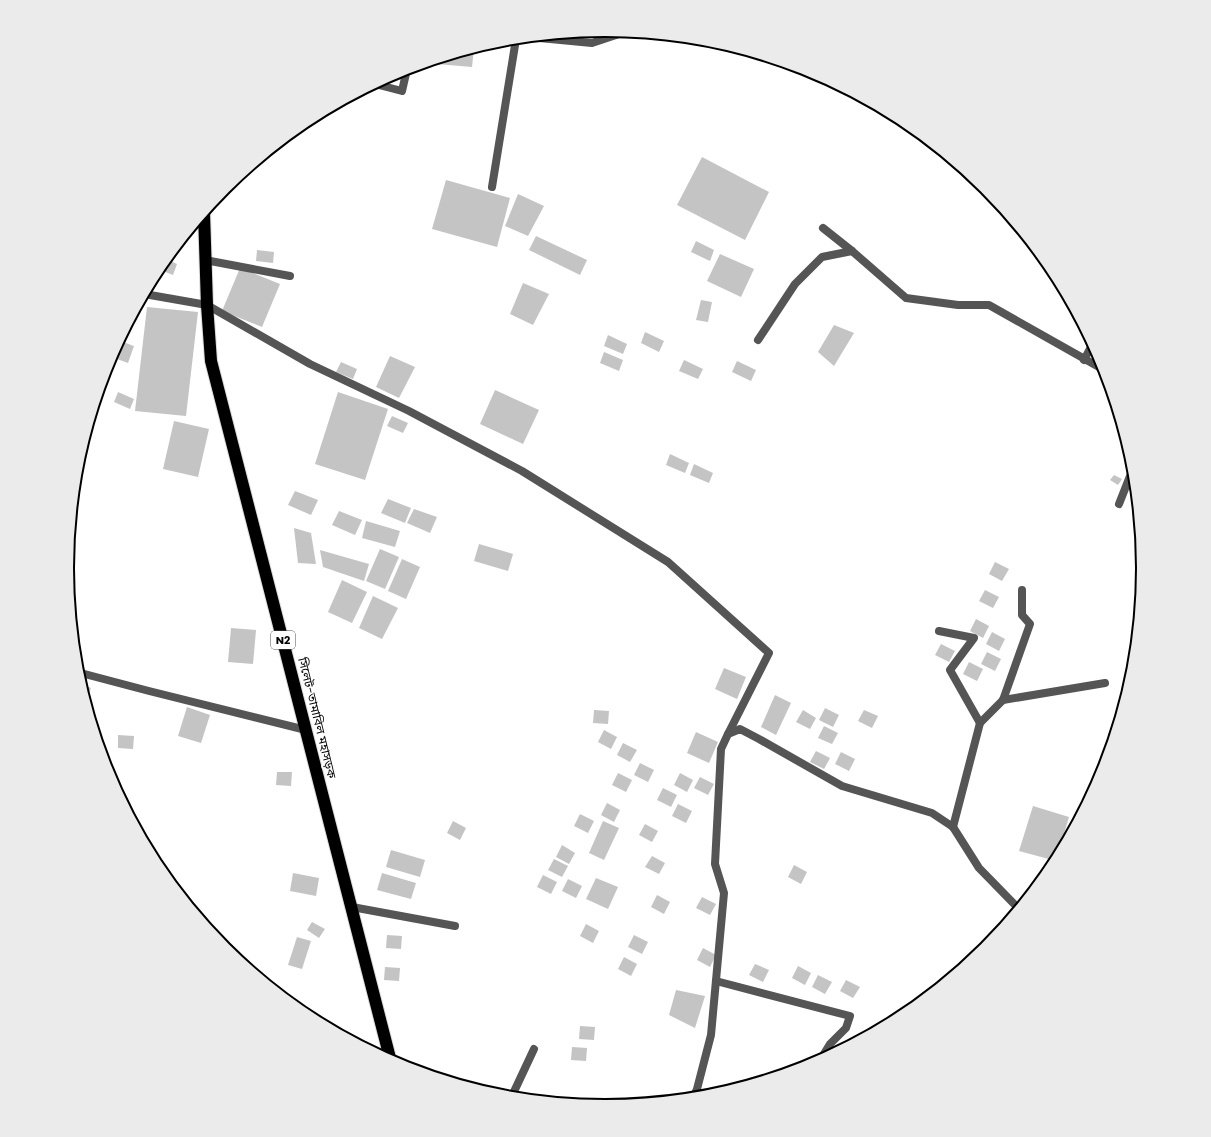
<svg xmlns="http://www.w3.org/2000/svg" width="1211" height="1137" viewBox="0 0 1211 1137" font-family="Poppins,'Noto Sans Bengali',sans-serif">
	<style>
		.building { fill: #c4c4c4 }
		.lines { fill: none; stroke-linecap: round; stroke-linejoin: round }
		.highway-casing { stroke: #dbdbdb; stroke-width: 14 }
		.street { stroke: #555; stroke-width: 8 }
		.highway { stroke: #000; stroke-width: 12 }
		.labels { text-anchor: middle; stroke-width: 4; stroke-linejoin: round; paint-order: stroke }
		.shield { fill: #fff; stroke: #4c4c4c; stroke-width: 1 }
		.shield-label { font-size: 11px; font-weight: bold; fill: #000 }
		.street-label { font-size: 12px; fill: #000; stroke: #fff }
		.rim { fill: none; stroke: #000; stroke-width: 2 }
	</style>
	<rect width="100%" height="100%" fill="#fff"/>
	<g class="building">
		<polygon points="474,48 472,67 425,63"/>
		<polygon points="702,157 769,192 745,240 677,205"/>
		<polygon points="446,180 510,198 497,247 432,229"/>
		<polygon points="518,194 544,206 528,236 505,226"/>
		<polygon points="536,236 587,260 580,275 529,250"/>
		<polygon points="696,241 714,250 710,261 691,252"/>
		<polygon points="257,250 274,252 273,263 256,261"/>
		<polygon points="720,254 754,269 741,297 707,281"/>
		<polygon points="166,259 177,264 173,275 158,269"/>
		<polygon points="240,268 280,284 262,327 222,311"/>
		<polygon points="523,283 549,294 533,325 510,314"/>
		<polygon points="143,298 145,299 140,309 137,308"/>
		<polygon points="701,300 712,302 708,322 696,320"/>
		<polygon points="147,307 198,312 186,416 135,411"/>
		<polygon points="834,325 854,333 834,366 818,352"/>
		<polygon points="645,332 664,341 659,352 641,343"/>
		<polygon points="608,335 627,344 623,354 604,346"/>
		<polygon points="123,342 134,346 128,363 117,359"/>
		<polygon points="604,352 623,360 619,371 600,363"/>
		<polygon points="390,356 415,367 399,398 376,387"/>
		<polygon points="684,360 703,369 698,379 679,371"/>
		<polygon points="737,361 756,370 751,381 732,372"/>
		<polygon points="341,362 357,369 353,379 336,372"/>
		<polygon points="107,365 109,365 106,377 104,376"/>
		<polygon points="495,390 539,410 523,444 480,424"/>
		<polygon points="118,392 134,399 130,409 114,402"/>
		<polygon points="338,392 388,409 365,480 315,464"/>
		<polygon points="392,416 408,423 403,433 387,426"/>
		<polygon points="174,421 209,429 198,477 163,469"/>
		<polygon points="670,454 689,463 685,473 666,465"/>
		<polygon points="694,464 713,473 709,483 690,475"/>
		<polygon points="1114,475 1122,479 1118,485 1110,480"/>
		<polygon points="295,491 318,500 311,515 288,505"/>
		<polygon points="388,499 411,508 405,523 381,513"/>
		<polygon points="414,509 437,517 430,533 407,523"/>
		<polygon points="339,511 362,520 355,535 332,525"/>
		<polygon points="366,521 400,531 395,547 362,538"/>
		<polygon points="294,528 311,533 316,564 298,563"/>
		<polygon points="1140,532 1142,547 1136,548 1135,533"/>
		<polygon points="479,544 513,554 508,571 474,561"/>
		<polygon points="380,549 399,557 385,589 366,581"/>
		<polygon points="320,550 369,564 364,581 323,567"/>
		<polygon points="402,559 420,567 406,599 388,591"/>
		<polygon points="995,562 1009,569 1002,581 989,574"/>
		<polygon points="342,580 367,592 352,623 328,612"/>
		<polygon points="985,590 999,597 993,608 979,601"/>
		<polygon points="373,596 398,608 382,639 359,628"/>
		<polygon points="976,619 989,626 983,638 970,631"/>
		<polygon points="231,628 256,630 253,664 228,662"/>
		<polygon points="992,632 1005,639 999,651 986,644"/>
		<polygon points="941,644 955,651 949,662 935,655"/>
		<polygon points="987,652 1001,659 995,671 981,664"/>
		<polygon points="969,662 983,669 977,681 963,674"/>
		<polygon points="724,668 746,677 737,699 715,689"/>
		<polygon points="80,683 91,688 86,701 81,684"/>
		<polygon points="775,695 791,703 776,735 761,727"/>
		<polygon points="187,707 210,715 201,743 178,736"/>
		<polygon points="825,708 839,715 833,727 819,720"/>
		<polygon points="594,710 609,711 608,724 593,723"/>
		<polygon points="803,710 816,718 810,729 796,722"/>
		<polygon points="864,710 878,716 872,728 858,721"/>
		<polygon points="824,726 838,733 832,744 818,738"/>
		<polygon points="604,730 617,737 611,749 598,742"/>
		<polygon points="696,732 718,742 709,763 687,753"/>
		<polygon points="118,735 134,736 133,749 118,748"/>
		<polygon points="623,743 637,750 630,762 617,755"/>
		<polygon points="816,751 830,758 824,769 810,762"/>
		<polygon points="841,752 855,759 849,771 835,764"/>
		<polygon points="640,763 654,770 648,782 634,775"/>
		<polygon points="277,772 292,772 291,786 276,785"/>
		<polygon points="618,773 632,780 626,792 612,785"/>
		<polygon points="680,773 693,780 687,792 674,785"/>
		<polygon points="700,777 714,784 708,795 694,788"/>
		<polygon points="663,788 677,795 671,807 657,800"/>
		<polygon points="607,803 620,810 614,822 601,815"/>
		<polygon points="678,804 692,811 686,823 672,816"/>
		<polygon points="1033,806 1069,817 1056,861 1019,851"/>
		<polygon points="580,814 594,821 588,833 574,826"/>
		<polygon points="453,821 466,828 460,840 447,833"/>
		<polygon points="603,821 619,828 604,860 589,853"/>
		<polygon points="645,824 658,831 652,842 639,835"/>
		<polygon points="562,845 575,853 569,864 556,857"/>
		<polygon points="391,850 425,860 420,877 386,867"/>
		<polygon points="652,856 665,863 659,874 645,867"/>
		<polygon points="554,859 568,866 562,877 548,870"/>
		<polygon points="794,865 807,872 801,884 788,877"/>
		<polygon points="293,873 319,878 316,896 290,891"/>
		<polygon points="382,873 416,883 411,899 377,890"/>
		<polygon points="543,875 557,882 551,894 537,887"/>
		<polygon points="596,878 618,887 608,909 586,899"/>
		<polygon points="568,879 582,886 576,898 562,891"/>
		<polygon points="657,895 670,902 664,914 651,907"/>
		<polygon points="702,897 716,904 710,915 696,908"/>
		<polygon points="312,922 325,929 319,938 307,930"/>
		<polygon points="586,924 599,931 593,943 580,936"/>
		<polygon points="387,935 402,936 401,949 386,948"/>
		<polygon points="634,935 648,942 642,954 628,947"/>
		<polygon points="297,937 311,941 302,969 288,965"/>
		<polygon points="703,948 716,955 710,967 697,960"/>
		<polygon points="624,957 637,964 631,976 618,969"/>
		<polygon points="755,964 769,970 763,982 749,975"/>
		<polygon points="798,966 811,973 805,985 792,978"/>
		<polygon points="385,967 400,968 399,981 384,980"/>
		<polygon points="818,975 832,982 825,994 812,987"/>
		<polygon points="846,980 860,987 853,998 840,991"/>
		<polygon points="676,990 705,996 695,1028 669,1015"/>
		<polygon points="580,1026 595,1027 594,1040 579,1039"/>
		<polygon points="572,1047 587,1048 586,1061 571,1060"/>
	</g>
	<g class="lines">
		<g class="highway-casing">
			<polyline id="highway" points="204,213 207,305 211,361 391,1062"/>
		</g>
		<g class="street">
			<polyline points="529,37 592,43 625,32"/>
			<polyline points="375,84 402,91 407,69"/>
			<polyline points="492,187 516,39"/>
			<polyline points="823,228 852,251 906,298 958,305 989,305 1106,371"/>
			<polyline points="205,260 290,276"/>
			<polyline points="145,292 150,295 207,305 310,364 409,411 522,471 668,562 769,653 728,734"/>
			<polyline points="758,340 795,284 822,257 852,251"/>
			<polyline points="1084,360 1093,343"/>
			<polyline points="1119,504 1134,466"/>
			<polyline points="939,631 974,638 950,670 980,723 1003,700 1030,624 1022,615 1022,590"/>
			<polyline points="77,672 149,691 306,730"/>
			<polyline points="1003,700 1105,683"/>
			<polyline points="953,827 980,723"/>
			<polyline points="352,907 455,926"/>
			<polyline points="716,981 850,1016 846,1028 830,1044 819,1062"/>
			<polyline points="511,1098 534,1049"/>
			<polyline points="693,1098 697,1089 711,1035 724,893 715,864 721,749 728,734 740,729 759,739 842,786 932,813 953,827 979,868 1019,909"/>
		</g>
		<use href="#highway" class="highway"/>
	</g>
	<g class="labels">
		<rect class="shield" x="271" y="631" width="24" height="18" rx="3"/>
		<g class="shield-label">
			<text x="283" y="644">N2</text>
		</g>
		<g class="street-label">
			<text transform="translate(317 718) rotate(76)" y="4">সিলেট-তামাবিল মহাসড়ক</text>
		</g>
	</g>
	<path d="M0 0H1211V1137H0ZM74 568a531 531 0 1 1 1062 0a531 531 0 1 1-1062 0Z" fill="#ebebeb" fill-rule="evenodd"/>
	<path class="rim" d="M74 568a531 531 0 1 1 1062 0a531 531 0 1 1-1062 0Z"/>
</svg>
